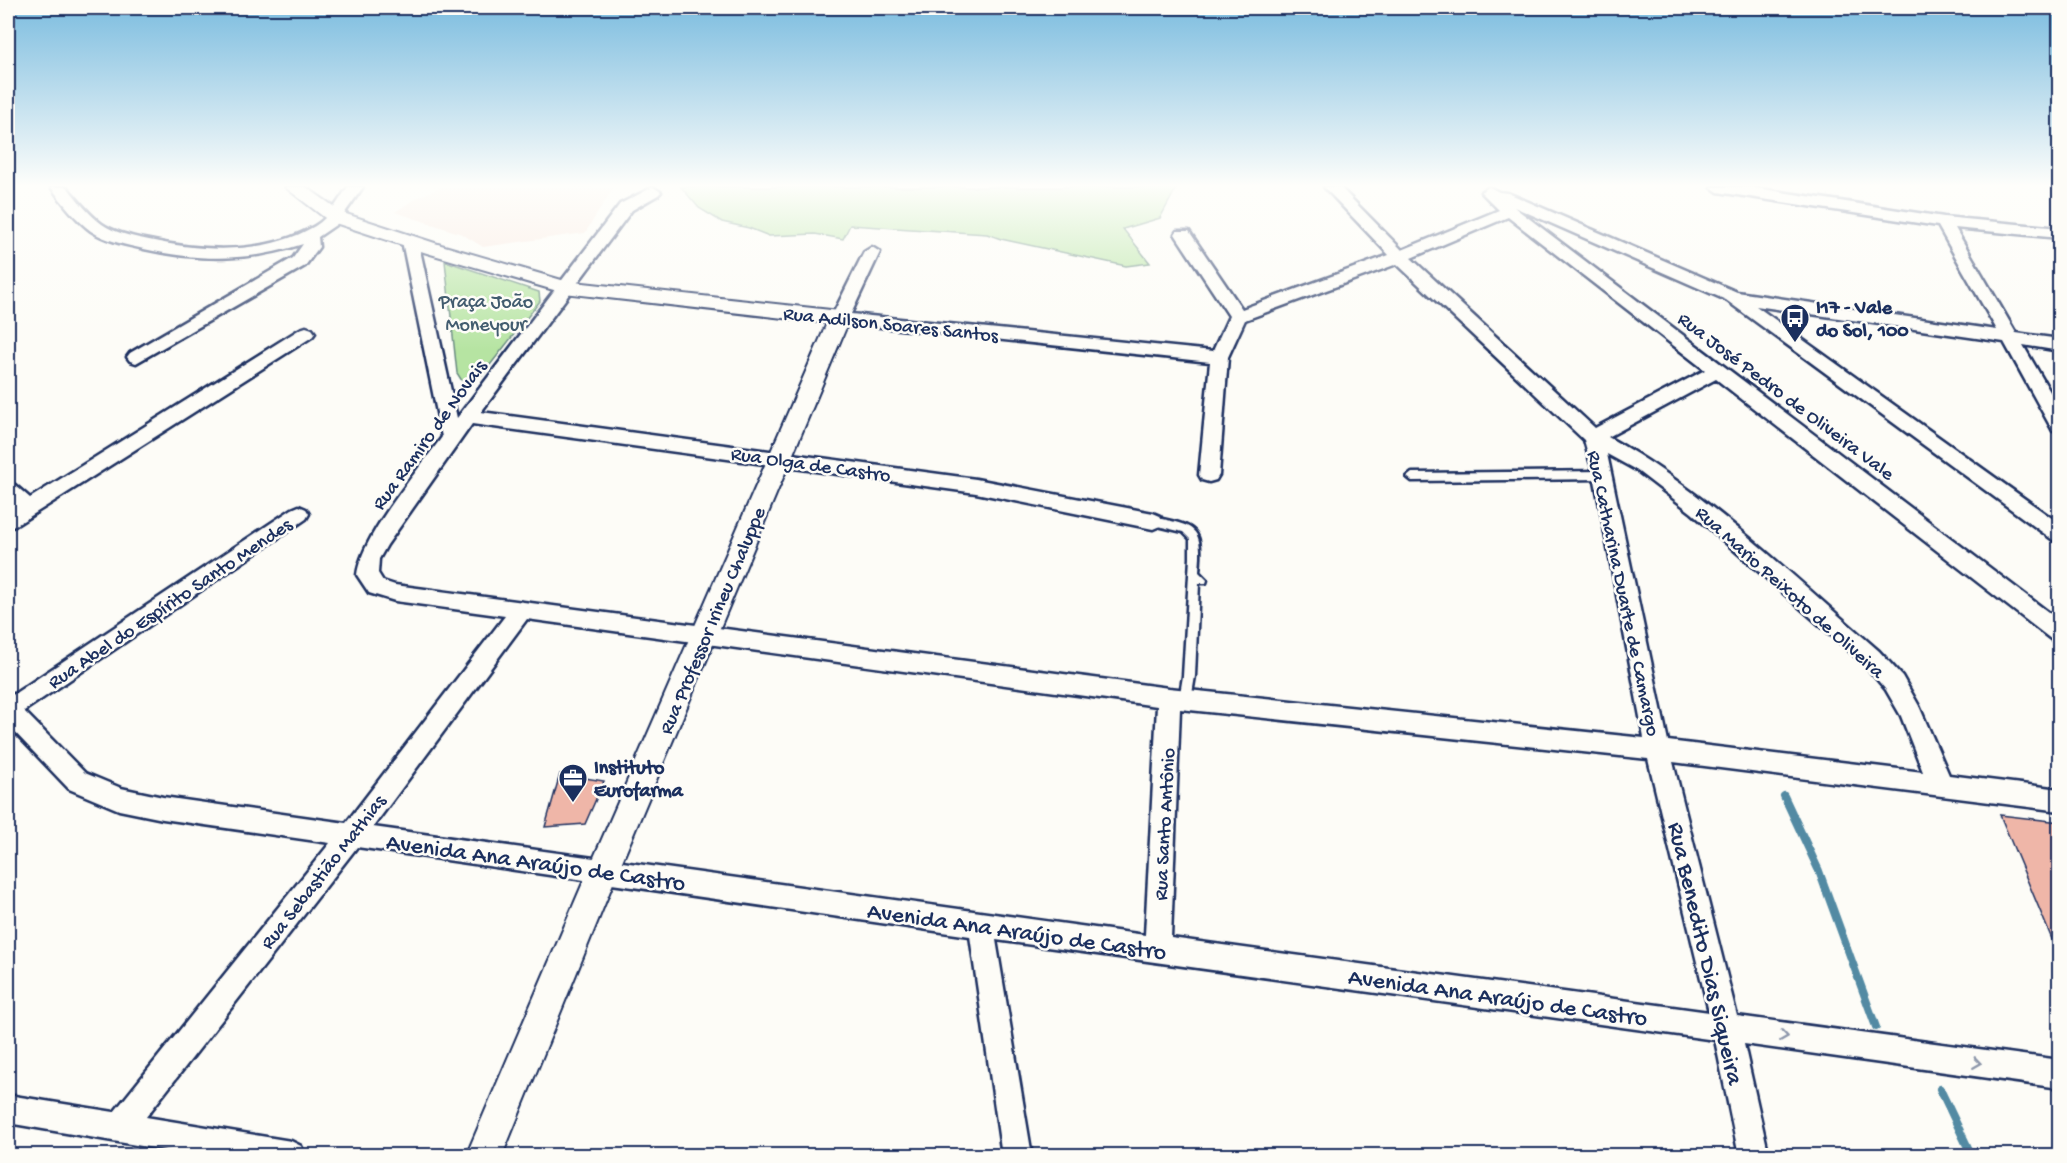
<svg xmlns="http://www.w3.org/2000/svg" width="2067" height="1163" viewBox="0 0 2067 1163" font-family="'Gochi Hand',sans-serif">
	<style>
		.built { fill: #f9e7df }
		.green { fill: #b6e4a2; stroke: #688a80; stroke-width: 1.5 }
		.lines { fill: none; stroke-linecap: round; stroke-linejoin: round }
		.stream { stroke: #528aa3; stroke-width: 8 }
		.building { fill: #efb6a8; stroke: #1b2f5e; stroke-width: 1.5 }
		.service-casing { stroke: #1b2f5e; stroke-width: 5 }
		.minor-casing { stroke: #1b2f5e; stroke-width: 5 }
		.tertiary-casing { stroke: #1b2f5e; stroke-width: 4 }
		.service { fill: #fdfcf7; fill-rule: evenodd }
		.minor { fill: #fdfcf7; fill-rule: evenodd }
		.tertiary { fill: #fdfcf7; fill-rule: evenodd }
		.oneway { stroke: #8c96aa }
		.labels { text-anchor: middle; stroke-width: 5; stroke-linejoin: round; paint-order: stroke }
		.park-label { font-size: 20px; fill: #425c6f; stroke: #fdfcf7 }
		.poi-label { font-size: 20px; font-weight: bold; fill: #1b2f5e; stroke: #fdfcf7; text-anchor: start }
		.street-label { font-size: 20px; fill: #1b2f5e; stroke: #fdfcf7 }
		.near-street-label { font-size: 24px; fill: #1b2f5e; stroke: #fdfcf7 }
	</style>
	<rect width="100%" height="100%" fill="#fdfcf7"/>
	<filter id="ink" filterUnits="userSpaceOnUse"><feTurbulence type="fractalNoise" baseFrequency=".0167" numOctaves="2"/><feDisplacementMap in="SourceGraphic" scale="12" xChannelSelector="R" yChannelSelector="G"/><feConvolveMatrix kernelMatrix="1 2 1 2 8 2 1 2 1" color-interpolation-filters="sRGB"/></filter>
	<g filter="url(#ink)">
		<polygon class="built" points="441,187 614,187 585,233 483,247 462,234 395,212 418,197"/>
		<g class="green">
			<polygon points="681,187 1177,187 1160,218 1123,229 1150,263 1126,266 1001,239 987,234 850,225 843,239 815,234 769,236 749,228 722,222 699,208"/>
			<polygon points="445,261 539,292 540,301 483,374 464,384 457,373"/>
		</g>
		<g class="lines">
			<g class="stream">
				<polyline points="1784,796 1819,871 1876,1027"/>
				<polyline points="1940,1089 1972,1156"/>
			</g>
		</g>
		<g class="building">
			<polygon points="560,774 604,781 585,824 545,827"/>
			<polygon points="2000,815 2060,822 2060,956 2059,956"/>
		</g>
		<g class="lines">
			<g class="service-casing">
				<g id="service">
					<polygon points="1604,471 1609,475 1604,479 1412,481 1407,477 1412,473"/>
					<path d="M 1153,517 C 1195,526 1204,526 1199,572 L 1207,580 L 1206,583 L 1199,583 L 1195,676 L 1191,700 L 1189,703 L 1185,705 L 1181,703 L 1179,700 L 1183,676 L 1190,558 L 1190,539 L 1183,532 L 1149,524 L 1148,521 L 1149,518 Z"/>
				</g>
			</g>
			<g class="minor-casing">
				<g id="minor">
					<path d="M 51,187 L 67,187 C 78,200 88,214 102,224 C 115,233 134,237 149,240 C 204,252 266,255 315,226 C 330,217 338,201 348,187 L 363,187 L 337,224 L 318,237 L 319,247 L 305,266 L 136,363 L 130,361 L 127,357 L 130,353 L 293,258 L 303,244 C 249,262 198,261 144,249 C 127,245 106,241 91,231 C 76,220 62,202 51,187 Z"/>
					<path d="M 653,187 L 661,192 L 658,195 L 632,210 L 481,412 L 976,479 L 1153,513 L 1160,516 L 1163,521 L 1160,526 L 1153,529 L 976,493 L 472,424 L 387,545 L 379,559 L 378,573 L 383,581 L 395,585 L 1169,688 L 1644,738 L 1594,475 L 1584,440 L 1397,264 L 1245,320 L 1228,357 L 1219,475 L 1216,480 L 1209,482 L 1202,480 L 1199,475 L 1210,362 L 834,322 L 831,318 L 864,252 L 872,247 L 880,252 L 851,314 L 1213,351 L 1229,316 L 1175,234 L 1177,231 L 1189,231 L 1242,309 L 1389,255 L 1324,187 L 1340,187 L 1402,250 L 1499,210 L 1481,192 L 1489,187 L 1499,192 L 1508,193 L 1737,292 L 1997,330 L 1938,226 L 1718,192 L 1711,187 L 1749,187 L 1944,217 L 2060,228 L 2060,238 L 1955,228 L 2016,333 L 2060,339 L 2060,351 L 2023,345 L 2060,409 L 2060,432 L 2053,431 L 2004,342 L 1756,306 L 2060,524 L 2060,543 L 2053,540 L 1726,300 L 1514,207 L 2060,621 L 2060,643 L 2052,640 L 1716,379 L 1608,437 C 1707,492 1793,577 1879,651 L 1902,676 L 1919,706 L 1949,775 L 2060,789 L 2060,811 L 1673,762 L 1737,1016 L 2060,1060 L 2060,1088 L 1744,1044 L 1769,1156 L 1739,1156 L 1715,1040 L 996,940 L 1032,1156 L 1002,1156 L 970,936 L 357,847 L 146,1117 L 291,1141 L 301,1146 L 305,1156 L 200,1156 L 8,1123 L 8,1095 L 114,1112 L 330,843 L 163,819 L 119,810 L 69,789 L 8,725 L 8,698 L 292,509 L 299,506 L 306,509 L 309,514 L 306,519 L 24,711 L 85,773 L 121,788 L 163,797 L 346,823 L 505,616 L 395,601 L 369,593 L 357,575 C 362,535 417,472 442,437 L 402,241 L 410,236 L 418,241 L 457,418 L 620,204 ZM 1508,217 L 1705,370 L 1595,428 L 1411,258 ZM 1607,454 L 1636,470 L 1692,513 L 1863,663 L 1886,690 L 1901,716 L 1923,772 L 1668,741 ZM 527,619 L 1157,706 L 1145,935 L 373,827 ZM 1180,709 L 1648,759 L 1709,1012 L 1171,938 Z"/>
					<polygon points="306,327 312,329 315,333 312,337 15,526 8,528 8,511 14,507 8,501 8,483 15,485 30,498 300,329"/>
				</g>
			</g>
			<g class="tertiary-casing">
				<polygon id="tertiary" points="285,187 306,187 343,213 441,245 565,281 840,311 847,313 850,318 618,871 502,1156 466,1156 588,871 827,323 564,293 427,253 329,221"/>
			</g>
			<use href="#service" class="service"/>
			<use href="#minor" class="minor"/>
			<use href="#tertiary" class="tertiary"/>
		</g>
		<defs><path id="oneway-chevron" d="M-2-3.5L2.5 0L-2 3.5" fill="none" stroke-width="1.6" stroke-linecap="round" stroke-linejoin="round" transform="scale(1.5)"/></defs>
		<g class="oneway">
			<use href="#oneway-chevron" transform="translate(1784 1036) rotate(8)"/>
			<use href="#oneway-chevron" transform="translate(1977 1063) rotate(8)"/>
		</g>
	</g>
	<linearGradient id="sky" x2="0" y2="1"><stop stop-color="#7bbcdf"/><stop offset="0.53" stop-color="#fefefb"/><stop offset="1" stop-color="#fefefb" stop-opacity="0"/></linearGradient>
	<rect width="2067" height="350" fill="url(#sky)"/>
	<defs>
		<g id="bus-pin" transform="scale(1.5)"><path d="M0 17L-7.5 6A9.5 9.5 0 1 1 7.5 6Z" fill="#1b2f5e" stroke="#fdfcf7"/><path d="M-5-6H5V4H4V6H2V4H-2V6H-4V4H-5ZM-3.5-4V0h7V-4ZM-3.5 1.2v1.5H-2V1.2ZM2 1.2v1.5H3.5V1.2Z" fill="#fff"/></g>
		<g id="office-pin" transform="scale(1.5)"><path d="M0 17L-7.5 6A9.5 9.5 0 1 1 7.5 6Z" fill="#1b2f5e" stroke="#fdfcf7"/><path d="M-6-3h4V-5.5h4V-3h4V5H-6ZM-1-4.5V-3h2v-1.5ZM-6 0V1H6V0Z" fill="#fff"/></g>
	</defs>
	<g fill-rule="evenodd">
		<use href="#bus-pin" x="1795" y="318"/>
		<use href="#office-pin" x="573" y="778"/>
	</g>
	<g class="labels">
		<g class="park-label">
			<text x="486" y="307">Praça João<tspan x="486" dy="23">Moneyour</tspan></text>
		</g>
		<g class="poi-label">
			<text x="1816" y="313">I17 - Vale<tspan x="1816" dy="23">do Sol, 100</tspan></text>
			<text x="594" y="773">Instituto<tspan x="594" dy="23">Eurofarma</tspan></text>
		</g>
		<g class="street-label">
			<text transform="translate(891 323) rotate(6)" y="7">Rua Adilson Soares Santos</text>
			<text transform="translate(1787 395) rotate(37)" y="7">Rua José Pedro de Oliveira Vale</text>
			<text transform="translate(428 434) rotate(-54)" y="7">Rua Ramiro de Novais</text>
			<text transform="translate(811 463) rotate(8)" y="7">Rua Olga de Castro</text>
			<text transform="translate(1791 591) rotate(42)" y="7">Rua Mario Peixoto de Oliveira</text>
			<text transform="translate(1625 593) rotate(78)" y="7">Rua Catharina Duarte de Camargo</text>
			<text transform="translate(169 602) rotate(-34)" y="7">Rua Abel do Espírito Santo Mendes</text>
			<text transform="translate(711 620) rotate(-67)" y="7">Rua Professor Irineu Chaluppe</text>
			<text transform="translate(1163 824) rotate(-87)" y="7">Rua Santo Antônio</text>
			<text transform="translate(322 871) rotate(-52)" y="7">Rua Sebastião Mathias</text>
		</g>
		<g class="near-street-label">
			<text transform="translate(536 861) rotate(8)" y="8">Avenida Ana Araújo de Castro</text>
			<text transform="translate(1017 930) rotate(8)" y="8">Avenida Ana Araújo de Castro</text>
			<text transform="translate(1707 953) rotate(77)" y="8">Rua Benedito Dias Siqueira</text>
			<text transform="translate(1498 996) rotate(8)" y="8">Avenida Ana Araújo de Castro</text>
		</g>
	</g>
	<rect width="2067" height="1163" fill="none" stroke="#fdfcf7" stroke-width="30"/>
	<rect x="15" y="15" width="2037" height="1133" fill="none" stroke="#1b2f5e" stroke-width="2" filter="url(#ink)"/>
</svg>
